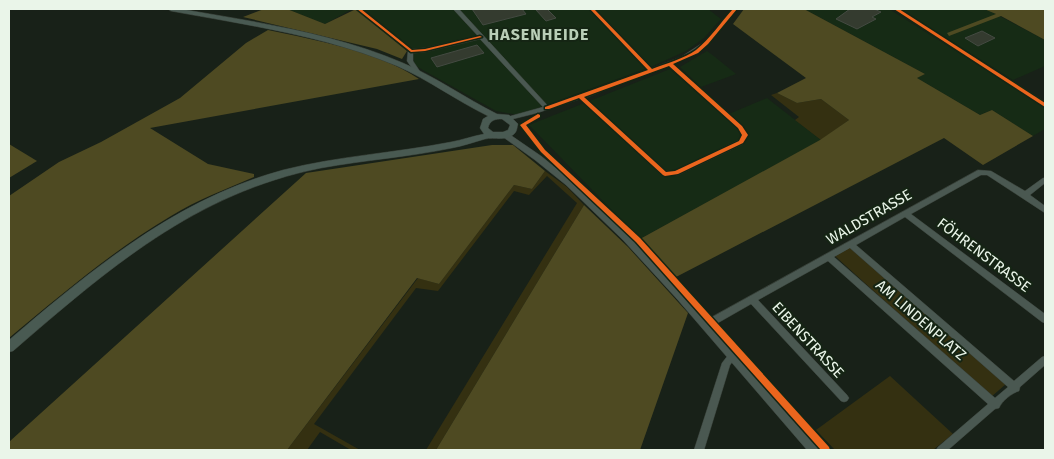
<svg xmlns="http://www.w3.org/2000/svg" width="1054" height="459" viewBox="0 0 1054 459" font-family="'Fira Sans',sans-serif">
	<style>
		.built { fill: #162b15 }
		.green { fill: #343011 }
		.forest { fill: #4e4a22 }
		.building { fill: #343b2f; stroke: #444a42 }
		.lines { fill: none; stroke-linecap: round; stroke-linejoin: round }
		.minor-casing { stroke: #363e36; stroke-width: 1 }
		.tertiary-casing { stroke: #363e36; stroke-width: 1 }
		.secondary-casing { stroke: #363e36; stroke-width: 1 }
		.minor { fill: #4a5851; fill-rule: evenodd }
		.tertiary { fill: #4a5851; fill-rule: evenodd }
		.secondary { fill: #495a52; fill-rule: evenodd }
		.cycleway-casing { stroke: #152514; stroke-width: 3 }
		.cycleway { fill: #eb651d; fill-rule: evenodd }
		.labels { text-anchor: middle; stroke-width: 4; stroke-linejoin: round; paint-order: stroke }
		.street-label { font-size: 15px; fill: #eaf5e9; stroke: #152514 }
		.far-district-label { font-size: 16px; font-weight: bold; letter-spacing: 1px; fill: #b9ceb7; stroke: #152514 }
	</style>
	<rect width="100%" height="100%" fill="#182118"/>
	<g class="built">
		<polygon points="287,9 352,9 325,24"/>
		<polygon points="363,9 708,9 721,19 704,38 686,51 653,66 519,115 496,111 414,65 413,49"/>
		<polygon points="804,9 889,9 1045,107 1045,129 1033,136 992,110 980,115 917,78 925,74"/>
		<polygon points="900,9 986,9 1045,40 1045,66 1013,80"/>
		<polygon points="707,51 715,57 736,74 701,87 680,67"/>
		<polygon points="670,69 724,116 767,98 821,140 640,239 529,125"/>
	</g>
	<g class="green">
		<polygon points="777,93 797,103 821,99 849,120 821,140 795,120 799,117 771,95"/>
		<polygon points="545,171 567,187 584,205 436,450 426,450 577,203 547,176 529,195 514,191 438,291 416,288 314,424 360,450 351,450 320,432 307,450 287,450 418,278 439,284 514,185 532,189"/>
		<polygon points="850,247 1006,384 991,397 835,256"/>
		<polygon points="890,376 953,434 933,450 835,450 816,430"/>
	</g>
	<g class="forest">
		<polygon points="264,9 287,9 325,24 356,9 407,51 402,59 377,49 243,17"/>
		<polygon points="744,9 804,9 925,74 917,78 980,115 992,110 1033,136 983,165 944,138 676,277 640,239 820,140 849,120 821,99 797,103 777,93 806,78 733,24"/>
		<polygon points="984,9 1045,9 1045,40 1001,16 949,36 947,33 996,14"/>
		<path d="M 268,30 C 318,41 376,50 419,79 L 150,128 L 208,164 L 254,174 L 254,177 C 226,189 197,200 171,216 C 112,251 61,295 9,338 L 9,196 L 59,162 L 101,142 L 180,98 L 246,43 Z"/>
		<polygon points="9,144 37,161 9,178"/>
		<polygon points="492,145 513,145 545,171 532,189 514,185 439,284 417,278 287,450 9,450 9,442 306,173"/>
		<polygon points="584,205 628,247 688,313 640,450 436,450"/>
	</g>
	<g class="building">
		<polygon points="472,9 522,9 526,14 483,25"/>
		<polygon points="547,9 556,18 546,21 536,10"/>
		<polygon points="850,9 874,9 881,12 872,17 876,19 857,29 836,19"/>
		<polygon points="982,31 995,38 978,46 965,38"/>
		<polygon points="477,45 484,53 437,67 431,58"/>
	</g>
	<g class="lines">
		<g class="minor-casing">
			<g id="minor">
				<path d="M 357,9 L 362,9 L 412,49 L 425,48 L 478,36 L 453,9 L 459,9 L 548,106 L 579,96 L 647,70 L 590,9 L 595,9 L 652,68 L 681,57 L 704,42 L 732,9 L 737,9 L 708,44 L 685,59 L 673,64 L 742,125 L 748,135 L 743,144 L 678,175 L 663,176 L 580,99 L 537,113 L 509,120 L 507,119 L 507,117 L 543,107 L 480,39 L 425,52 L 413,53 L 413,61 L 421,73 L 418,75 L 416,74 L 407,61 L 408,51 ZM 668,66 L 738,128 L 742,135 L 739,140 L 675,171 L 666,171 L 585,98 L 651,72 L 654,72 L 655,71 Z"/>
				<polygon points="893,9 899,9 1045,102 1045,107"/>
				<path d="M 978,170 L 991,171 L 1025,191 L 1043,178 L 1045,178 L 1045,183 L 1030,195 L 1045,206 L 1045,213 L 987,175 L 981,175 L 911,214 L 1045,314 L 1045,323 L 1042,322 L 905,217 L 856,245 L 1014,381 L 1042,357 L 1045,356 L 1045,365 L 1020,387 L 1019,391 C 1012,393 1002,401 999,408 L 995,409 L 948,450 L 936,450 L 938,447 L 988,404 L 828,261 L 758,300 L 847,395 L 849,398 L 847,401 L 844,402 L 841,401 L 751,304 L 709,328 L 706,329 L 703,328 L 702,325 L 703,322 ZM 850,248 L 1008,387 L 995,398 L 834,257 Z"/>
				<polygon points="732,353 735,354 736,357 730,365 704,450 694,450 722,363 729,354"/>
			</g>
		</g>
		<g class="tertiary-casing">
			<polygon id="tertiary" points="506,132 541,156 572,181 630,235 683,293 818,446 820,450 807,450 677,299 623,240 566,185 535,160 503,137 502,135 503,133"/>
		</g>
		<g class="secondary-casing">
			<path id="secondary" d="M 168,9 L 181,9 C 256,22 333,33 403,63 C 436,77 465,98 497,114 L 509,115 L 518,124 C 517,127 517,132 514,134 C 507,141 494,137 485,139 C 474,142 463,146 452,148 C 409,157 365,160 321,168 C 195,193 108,269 13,351 L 9,352 L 9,340 C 91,270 176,199 283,170 C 338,156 395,153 451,142 C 462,140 473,136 484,134 L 480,128 L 483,119 L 488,116 C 457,101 429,80 397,66 C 326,36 247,25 171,11 ZM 502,119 L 510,125 L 508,130 L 503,132 L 493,132 L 488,128 C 490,120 495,119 502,119 Z"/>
		</g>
		<use href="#minor" class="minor"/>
		<use href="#tertiary" class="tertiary"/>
		<use href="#secondary" class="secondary"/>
		<g class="cycleway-casing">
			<g id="cycleway">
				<polygon points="357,9 361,9 412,50 425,49 480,36 482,37 425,51 411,52"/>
				<path d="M 590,9 L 594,9 L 652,69 C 665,64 685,58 696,50 C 710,39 721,22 733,9 L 737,9 L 708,44 L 698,53 L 673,64 L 742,126 L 748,135 L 743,143 L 678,174 L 665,176 L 663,175 L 579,98 L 549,109 L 545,109 L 545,107 L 648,70 ZM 669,66 L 738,128 L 742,135 L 739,141 L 675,171 L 666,172 L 584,97 Z"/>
				<polygon points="894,9 899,9 1045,103 1045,107"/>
				<polygon points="538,114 540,115 540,117 526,125 545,150 640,238 829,447 830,450 821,450 636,242 541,152 520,125"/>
			</g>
		</g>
		<use href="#cycleway" class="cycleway"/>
	</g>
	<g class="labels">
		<g class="street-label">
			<text transform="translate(869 217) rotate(-30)" y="5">WALDSTRASSE</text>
			<text transform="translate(984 255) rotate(37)" y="5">FÖHRENSTRASSE</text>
			<text transform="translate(921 320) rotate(41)" y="5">AM LINDENPLATZ</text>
			<text transform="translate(808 340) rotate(47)" y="5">EIBENSTRASSE</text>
		</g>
		<g class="far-district-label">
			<text x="539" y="40">HASENHEIDE</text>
		</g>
	</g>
	<rect width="1054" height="459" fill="none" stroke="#eaf5e9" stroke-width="20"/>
</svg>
